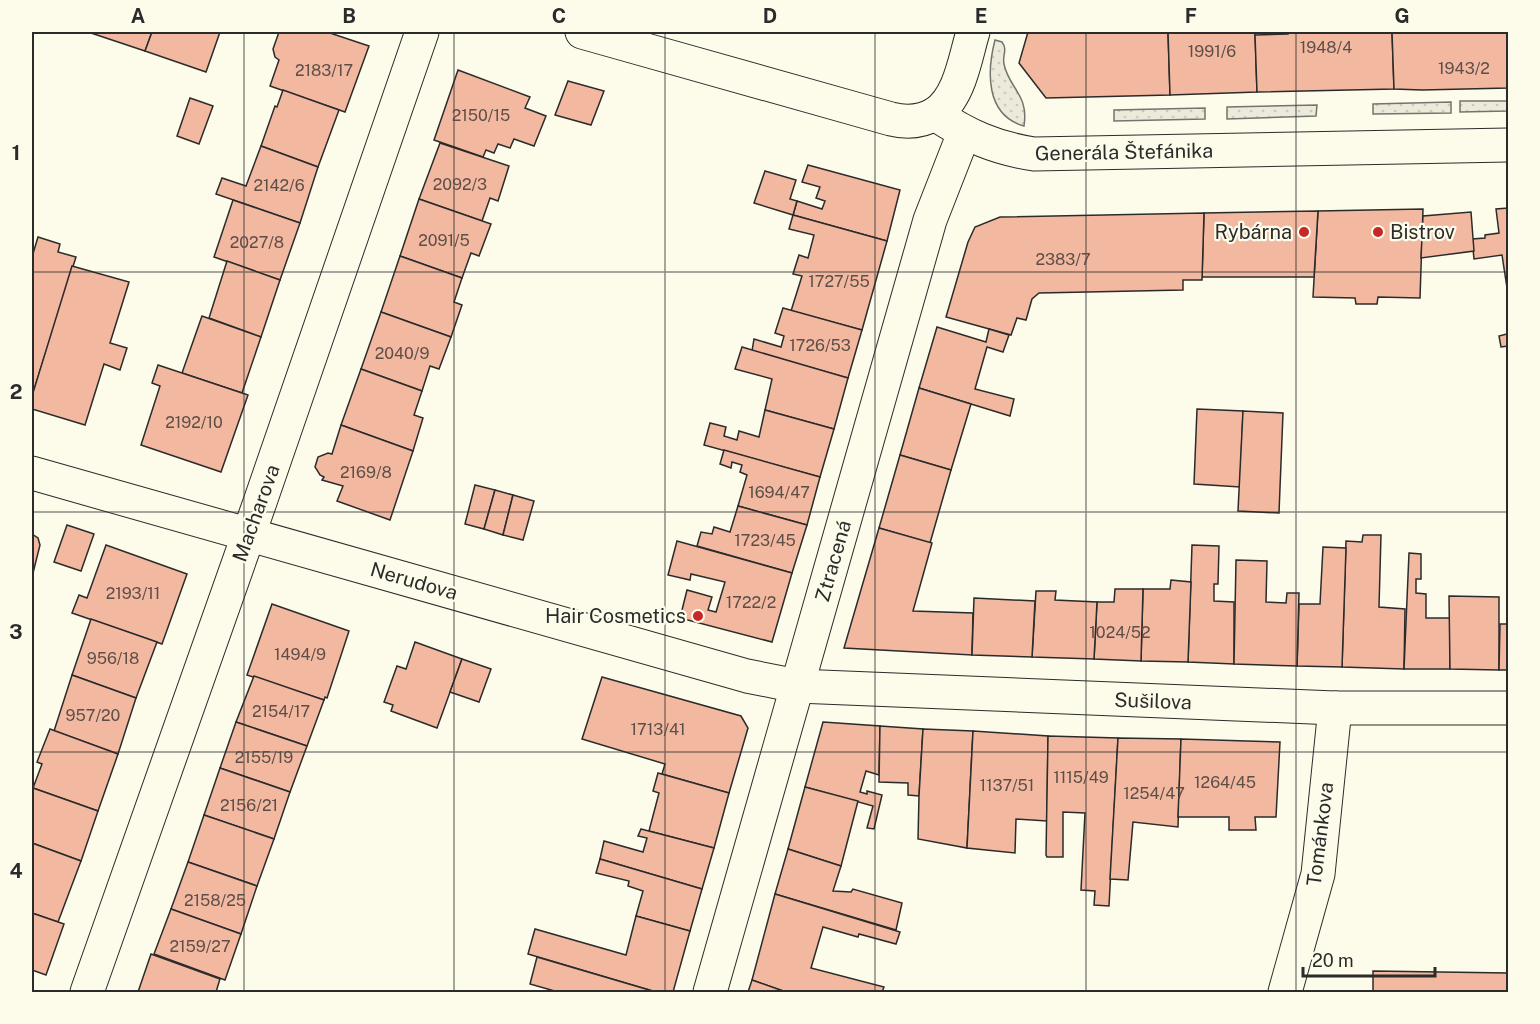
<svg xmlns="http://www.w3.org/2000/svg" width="1540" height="1024" viewBox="0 0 1540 1024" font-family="'Public Sans',sans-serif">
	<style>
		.grass { fill: url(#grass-dots); stroke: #74746e; stroke-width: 1.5 }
		.building { fill: #f2b8a0; stroke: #2b2b2b; stroke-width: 1.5 }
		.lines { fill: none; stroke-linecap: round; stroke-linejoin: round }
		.street-casing { stroke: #2b2b2b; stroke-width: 35 }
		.street { stroke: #fdfbea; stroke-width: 33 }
		.grid { fill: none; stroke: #2b2b2b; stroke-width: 1.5; stroke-opacity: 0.55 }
		.poi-dot { fill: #c62828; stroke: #fdfbea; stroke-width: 2 }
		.labels { text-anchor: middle; stroke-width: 4.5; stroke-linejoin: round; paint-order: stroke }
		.number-label { font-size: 16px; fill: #5d4e48 }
		.street-label { font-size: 20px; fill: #2b2b2b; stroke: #fdfbea }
		.poi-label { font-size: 20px; fill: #2b2b2b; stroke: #fdfbea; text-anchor: end }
		.neatline { fill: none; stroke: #2b2b2b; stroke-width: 2 }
		.grid-label { font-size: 20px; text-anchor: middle; font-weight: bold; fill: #2b2b2b }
	</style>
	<defs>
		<pattern id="grass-dots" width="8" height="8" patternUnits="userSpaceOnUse" patternTransform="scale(1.5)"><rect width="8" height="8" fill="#ecebdb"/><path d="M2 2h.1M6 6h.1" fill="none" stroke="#cbcabc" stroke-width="1.8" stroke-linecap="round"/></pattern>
	</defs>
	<rect width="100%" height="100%" fill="#fdfbea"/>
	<g class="grass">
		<path d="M 995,40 L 1002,42 C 1008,50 1002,55 1004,64 C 1009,89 1029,94 1024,126 C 985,115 987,71 995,40 Z"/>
		<polygon points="1460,101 1508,101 1508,111 1460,112"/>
		<polygon points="1451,102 1451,113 1373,114 1373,104"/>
		<polygon points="1317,105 1316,116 1227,119 1227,107"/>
		<polygon points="1205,108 1205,119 1114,121 1114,110"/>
	</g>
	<g class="building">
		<polygon points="88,32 152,32 145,51"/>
		<polygon points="152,32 220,32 206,72 145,51"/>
		<polygon points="279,32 327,32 369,46 345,112 270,86 279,60 275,57 273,49"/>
		<polygon points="1028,32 1168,32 1170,95 1046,98 1019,63"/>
		<polygon points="1168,32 1255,32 1257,92 1170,95"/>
		<polygon points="1288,32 1392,32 1394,89 1257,92 1255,35 1288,34"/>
		<polygon points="1392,32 1508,32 1508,88 1422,90 1394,89"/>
		<polygon points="458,70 530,97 525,108 546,116 534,146 514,139 510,148 498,144 494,153 486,150 483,157 434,140"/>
		<polygon points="568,81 604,91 591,125 555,115"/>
		<polygon points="283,90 339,110 318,167 261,146 275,106 277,107"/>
		<polygon points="190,98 213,106 199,144 177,136"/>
		<polygon points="440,143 509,166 498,201 490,198 482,221 419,199"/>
		<polygon points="261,146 318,167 300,223 216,194 222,178 246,186"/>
		<polygon points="808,165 900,190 887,241 793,215 797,201 822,209 825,201 816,198 820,187 802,182"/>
		<polygon points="765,171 796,180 790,199 797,201 793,215 754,203"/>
		<polygon points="419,199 491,224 479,256 471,253 462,278 400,256"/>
		<polygon points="233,200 300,223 280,280 214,257"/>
		<polygon points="1508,208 1508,287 1507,288 1502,255 1474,259 1472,239 1485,238 1485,235 1499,233 1496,209"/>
		<polygon points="1423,209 1420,298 1378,297 1377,304 1356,304 1355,298 1313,297 1318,211"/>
		<polygon points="1318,211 1314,277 1202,277 1204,213"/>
		<polygon points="1471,212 1474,251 1421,258 1423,216"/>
		<polygon points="1204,213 1202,280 1183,280 1183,290 1039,293 1032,299 1026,320 1017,318 1011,335 946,317 968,242 975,227 1000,217"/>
		<polygon points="793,215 887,241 862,330 791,311 802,276 793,274 799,255 808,258 814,235 789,229"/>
		<polygon points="38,237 60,244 58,252 76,257 32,396 32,257"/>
		<polygon points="400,256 462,278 454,302 462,305 451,337 381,312"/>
		<polygon points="227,261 280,280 261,337 209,318"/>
		<polygon points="72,266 129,282 110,343 127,348 120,370 104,364 85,425 32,409 32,396"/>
		<polygon points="783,308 862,330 848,378 752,351 754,339 781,347 784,336 775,333"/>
		<polygon points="381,312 451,337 439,369 430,366 422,391 361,369"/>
		<polygon points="202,316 261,337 242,393 182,373"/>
		<polygon points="1507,325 1508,325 1508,346 1501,347 1499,336 1507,334"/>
		<polygon points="937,327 986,342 989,329 1009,335 1003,352 987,347 975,389 1014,399 1010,416 919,388"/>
		<polygon points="742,347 848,378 834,429 765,410 772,379 735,369"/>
		<polygon points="158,365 248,395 221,472 141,445 160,386 152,383"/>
		<polygon points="361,369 422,391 414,415 423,418 413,451 341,425"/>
		<polygon points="919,388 971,404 951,470 900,455"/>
		<polygon points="1197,409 1243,411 1240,487 1194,484"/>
		<polygon points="765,410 834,429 820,477 704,445 710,423 726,427 724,436 737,440 739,431 759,437"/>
		<polygon points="1243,411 1283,413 1279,513 1238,511"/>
		<polygon points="341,425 413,451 390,520 337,501 343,486 322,480 324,477 320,475 315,467 318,457 328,453 332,454"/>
		<polygon points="724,450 820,477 807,525 738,506 747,475 740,472 742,465 732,462 731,468 720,464"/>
		<polygon points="900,455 951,470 930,543 879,528"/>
		<polygon points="475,485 495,490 484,529 465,524"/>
		<polygon points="495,490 513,495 503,535 484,529"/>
		<polygon points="513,495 534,501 523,540 503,535"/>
		<polygon points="738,506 807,525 792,573 697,546 701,532 712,534 714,527 730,532"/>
		<polygon points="67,525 94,534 81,571 54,562"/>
		<polygon points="879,528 932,543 913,611 973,613 972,655 844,648"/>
		<polygon points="32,534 38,538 40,545 32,577"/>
		<polygon points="1363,535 1381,535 1379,607 1405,609 1404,669 1342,667 1346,541 1362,542"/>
		<polygon points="677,541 792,573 772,642 680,618 687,590 712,597 708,610 716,612 725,582 691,574 690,580 668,575"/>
		<polygon points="106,545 187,574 162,644 72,613 79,595 87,598"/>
		<polygon points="1192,545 1219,546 1218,584 1214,584 1214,601 1234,602 1234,664 1188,662"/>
		<polygon points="1323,547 1346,548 1342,667 1297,666 1299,604 1320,604"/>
		<polygon points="1409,553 1421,554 1421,579 1416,579 1416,593 1426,594 1426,618 1450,618 1450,669 1404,669"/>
		<polygon points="1236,560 1267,561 1266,602 1286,603 1287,593 1299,593 1297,666 1234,664"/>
		<polygon points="1171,580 1191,582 1188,662 1141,661 1143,589 1170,589"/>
		<polygon points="1115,589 1143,589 1141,661 1094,659 1097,602 1114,602"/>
		<polygon points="1036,591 1056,591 1055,600 1097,602 1094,659 1032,657"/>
		<polygon points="1449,596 1499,597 1499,670 1450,669"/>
		<polygon points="974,598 1035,601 1032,657 972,655"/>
		<polygon points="272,604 349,631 327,698 325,697 324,700 247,675"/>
		<polygon points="91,619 157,642 136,698 72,675"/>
		<polygon points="1500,624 1508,624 1508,670 1499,670"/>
		<polygon points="415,642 462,659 437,728 391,711 393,705 384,702 397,666 406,669"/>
		<polygon points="462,659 491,669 479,702 450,692"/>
		<polygon points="72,675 136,698 118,754 54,731"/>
		<polygon points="254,676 324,700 307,746 236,722"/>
		<polygon points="602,677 741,716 748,728 729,793 662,774 665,764 582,739"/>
		<polygon points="236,722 307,746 290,792 220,768"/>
		<polygon points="823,722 880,726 879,775 866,771 860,792 867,794 867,791 882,795 874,829 867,828 873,806 805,787"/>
		<polygon points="880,726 923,729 919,796 908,795 908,783 879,782"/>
		<polygon points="50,729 118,754 98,811 33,788 42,764 37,762"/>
		<polygon points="923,729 973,731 967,848 918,839 919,796"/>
		<polygon points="973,731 1048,736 1047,821 1016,819 1015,853 967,848"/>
		<polygon points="1048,736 1118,738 1109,906 1094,905 1095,891 1081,890 1085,813 1063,812 1063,857 1047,857 1046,855"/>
		<polygon points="1118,738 1181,739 1178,827 1133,822 1128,880 1110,879"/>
		<polygon points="1181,739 1280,742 1276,817 1255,817 1256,830 1229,830 1229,817 1178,817"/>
		<polygon points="220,768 290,792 274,839 204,815"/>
		<polygon points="658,773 729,793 714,848 649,831 659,793 653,791"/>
		<polygon points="805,787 858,801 841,866 788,849"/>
		<polygon points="33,788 98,811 81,861 32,843 32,793"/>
		<polygon points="204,815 274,839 257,886 188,862"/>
		<polygon points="641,829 714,848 702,889 600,859 604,841 643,852 647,838 638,836"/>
		<polygon points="32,843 81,861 58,922 32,913"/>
		<polygon points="788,849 841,866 833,891 851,892 853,889 902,903 896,930 775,894"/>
		<polygon points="600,859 702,889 690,931 636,916 643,891 628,886 629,881 596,873"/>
		<polygon points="188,862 257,886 241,934 171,909"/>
		<polygon points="775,894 900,932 896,944 859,934 858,937 823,927 811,968 884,987 882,992 786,992 752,980"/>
		<polygon points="171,909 241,934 225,980 154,954"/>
		<polygon points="32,913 64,924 46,975 32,970"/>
		<polygon points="636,916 690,931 673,992 656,992 528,954 535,929 626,955"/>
		<polygon points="151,954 220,979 216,992 138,992"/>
		<polygon points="537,957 656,992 558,992 530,984"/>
		<polygon points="1373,971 1508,973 1508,992 1373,992"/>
		<polygon points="752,980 786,992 748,992"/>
	</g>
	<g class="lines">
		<g class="street-casing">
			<g id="street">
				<path d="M 582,32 L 891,119 C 907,123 921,122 935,114 C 968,136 995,148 1034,154 L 1508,145"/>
				<path d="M 935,114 C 960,98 965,58 973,32"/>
				<polyline points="32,473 747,676 797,686 1335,708 1508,708"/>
				<polyline points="87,992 260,502 422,32"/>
				<polyline points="710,992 930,220 964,133"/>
				<polyline points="1285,992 1318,874 1335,708"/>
			</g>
		</g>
		<use href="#street" class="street"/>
	</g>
	<path class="grid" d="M 244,32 L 244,992M 454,32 L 454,992M 665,32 L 665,992M 875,32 L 875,992M 1086,32 L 1086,992M 1296,32 L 1296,992M 32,272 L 1508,272M 32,512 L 1508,512M 32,752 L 1508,752"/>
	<g class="poi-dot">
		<circle cx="1304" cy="232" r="6"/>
		<circle cx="1378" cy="232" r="6"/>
		<circle cx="698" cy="616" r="6"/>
	</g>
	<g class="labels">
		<g class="number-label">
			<text x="1326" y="53">1948/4</text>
			<text x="1212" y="57">1991/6</text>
			<text x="1464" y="74">1943/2</text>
			<text x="324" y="76">2183/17</text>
			<text x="481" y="121">2150/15</text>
			<text x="460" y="190">2092/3</text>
			<text x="279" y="191">2142/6</text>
			<text x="444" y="246">2091/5</text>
			<text x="257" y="248">2027/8</text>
			<text x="1063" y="265">2383/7</text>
			<text x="839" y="287">1727/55</text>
			<text x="820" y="351">1726/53</text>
			<text x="402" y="359">2040/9</text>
			<text x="194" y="428">2192/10</text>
			<text x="366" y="478">2169/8</text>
			<text x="779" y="498">1694/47</text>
			<text x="765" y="546">1723/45</text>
			<text x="133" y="599">2193/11</text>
			<text x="751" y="608">1722/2</text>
			<text x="1120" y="638">1024/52</text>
			<text x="300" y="660">1494/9</text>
			<text x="113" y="664">956/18</text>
			<text x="281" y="717">2154/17</text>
			<text x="93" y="721">957/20</text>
			<text x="658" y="735">1713/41</text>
			<text x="264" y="763">2155/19</text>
			<text x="1081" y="783">1115/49</text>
			<text x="1225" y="788">1264/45</text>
			<text x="1007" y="791">1137/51</text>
			<text x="1154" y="799">1254/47</text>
			<text x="249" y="811">2156/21</text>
			<text x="215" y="906">2158/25</text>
			<text x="200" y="952">2159/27</text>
		</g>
		<g class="street-label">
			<text transform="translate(1124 152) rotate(-1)" y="7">Generála Štefánika</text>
			<text transform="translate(256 513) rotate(-70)" y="7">Macharova</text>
			<text transform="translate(833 561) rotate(-74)" y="7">Ztracená</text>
			<text transform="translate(414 581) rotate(16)" y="7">Nerudova</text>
			<text transform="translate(1153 701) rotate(2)" y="7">Sušilova</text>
			<text transform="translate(1320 834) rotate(-83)" y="7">Tománkova</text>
		</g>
		<g class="poi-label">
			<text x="1292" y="239">Rybárna</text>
			<text x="1390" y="239" text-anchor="start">Bistrov</text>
			<text x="686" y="623">Hair Cosmetics</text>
		</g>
	</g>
	<rect width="1540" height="1024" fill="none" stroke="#fdfbea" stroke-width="66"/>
	<path d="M1303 967v9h132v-9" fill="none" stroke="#2b2b2b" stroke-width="3"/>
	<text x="1312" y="967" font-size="18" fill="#2b2b2b" stroke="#fdfbea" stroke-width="4.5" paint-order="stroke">20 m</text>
	<rect x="33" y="33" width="1474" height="958" class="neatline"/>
	<g class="grid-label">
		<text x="138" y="23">A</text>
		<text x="349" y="23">B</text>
		<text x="559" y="23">C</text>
		<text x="770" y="23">D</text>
		<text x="981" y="23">E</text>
		<text x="1191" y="23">F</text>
		<text x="1402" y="23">G</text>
		<text x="16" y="160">1</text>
		<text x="16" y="399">2</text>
		<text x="16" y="639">3</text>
		<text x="16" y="878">4</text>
	</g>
</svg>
